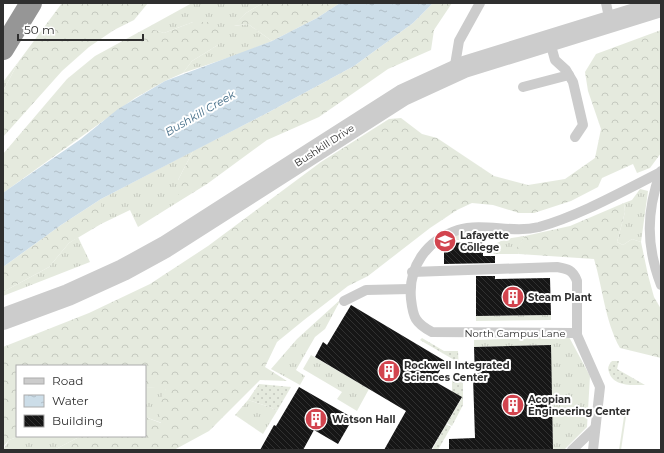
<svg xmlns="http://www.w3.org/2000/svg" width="664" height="453" viewBox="0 0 664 453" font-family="Montserrat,sans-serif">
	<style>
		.grass { fill: url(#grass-tufts) }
		.forest { fill: url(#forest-crowns) }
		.garden { fill: url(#garden-dots) }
		.water { fill: url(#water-ripples) }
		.building { fill: url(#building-back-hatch) }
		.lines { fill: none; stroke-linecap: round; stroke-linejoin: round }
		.service { stroke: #ccc; stroke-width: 10 }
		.tertiary { stroke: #ccc; stroke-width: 22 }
		.motorway { stroke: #969696; stroke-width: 22 }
		.labels { text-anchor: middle; stroke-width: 4; stroke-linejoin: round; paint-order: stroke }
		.street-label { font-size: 10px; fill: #2f2f2f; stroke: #fff }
		.poi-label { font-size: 10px; font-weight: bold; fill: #2f2f2f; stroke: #fff; text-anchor: start }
		.water-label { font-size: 11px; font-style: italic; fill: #456e88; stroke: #fff }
	</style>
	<defs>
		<pattern id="grass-tufts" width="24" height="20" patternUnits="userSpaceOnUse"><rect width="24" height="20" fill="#e5eade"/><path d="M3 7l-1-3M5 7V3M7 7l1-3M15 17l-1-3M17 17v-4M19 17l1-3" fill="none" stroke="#c5c9bf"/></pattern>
		<pattern id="forest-crowns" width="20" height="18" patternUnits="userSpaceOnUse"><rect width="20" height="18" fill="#e5eade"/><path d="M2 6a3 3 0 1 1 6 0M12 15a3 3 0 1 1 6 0" fill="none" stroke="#c5c9bf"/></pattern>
		<pattern id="garden-dots" width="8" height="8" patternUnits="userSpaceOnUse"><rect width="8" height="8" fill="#e5eade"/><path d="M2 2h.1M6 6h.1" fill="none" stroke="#c5c9bf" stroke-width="1.8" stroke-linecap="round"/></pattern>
		<pattern id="water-ripples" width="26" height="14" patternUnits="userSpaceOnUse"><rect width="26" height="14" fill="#ccdde8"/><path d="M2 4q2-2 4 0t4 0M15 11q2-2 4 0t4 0" fill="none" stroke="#b0bec7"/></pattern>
		<pattern id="building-back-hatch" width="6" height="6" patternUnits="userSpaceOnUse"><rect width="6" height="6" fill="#161616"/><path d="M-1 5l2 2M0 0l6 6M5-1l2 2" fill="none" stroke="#303030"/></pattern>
	</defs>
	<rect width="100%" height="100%" fill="#fff"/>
	<g class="grass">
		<polygon points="192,3 263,3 246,13 234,26 248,24 272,41 245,52 183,73 192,61 218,45 193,22 164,33 151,29 152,25"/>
		<polygon points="19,61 3,91 3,82"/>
		<polygon points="193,151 178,180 178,202 138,227 130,210 101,224 101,199"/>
		<polygon points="640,189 648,191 641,242 632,239 623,245 617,242 625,212 624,203 632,200"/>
		<polygon points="474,232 478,235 480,240 446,240 454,235"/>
		<polygon points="525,236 517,249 519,254 494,254 492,252 495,244 505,239"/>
		<polygon points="78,237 90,262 3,296 3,292 49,267 69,243"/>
		<polygon points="341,299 325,329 315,337 296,370 305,376 300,385 271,369 297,339"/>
		<polygon points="551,315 551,320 476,321 476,316"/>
		<polygon points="569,337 590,376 587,427 564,450 553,450 550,345 474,347 474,340"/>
		<polygon points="311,355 369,389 357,411 337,399 342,392 303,369"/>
		<polygon points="145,387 166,388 162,423 145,417"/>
		<polygon points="248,400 270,407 277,411 263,434 235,415"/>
		<polygon points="625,410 627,410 621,450 619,450"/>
		<polygon points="20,436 81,436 54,450 3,450 9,440"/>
	</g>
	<g class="forest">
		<polygon points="62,3 148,3 134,20 114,30 89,47 62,71 3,137 3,91 19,61"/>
		<polygon points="263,3 340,3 317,18 272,41 248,24 233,26 246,13"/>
		<polygon points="433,3 452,3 434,30 431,50 388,69 319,117 267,140 207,184 178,202 178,180 193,151 269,112 354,66 413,23"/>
		<polygon points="193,22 208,22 224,31 218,45 192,61 183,73 165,81 135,98 3,193 3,154 67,79 95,56 152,25 152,29 164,33"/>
		<polygon points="661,30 661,153 650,168 637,173 633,164 602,178 598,187 571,201 534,213 519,213 493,205 472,203 457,210 430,228 368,276 348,286 304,320 277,342 265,367 287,381 260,380 209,431 174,450 54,450 81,436 145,436 145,417 161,423 158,404 166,389 145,387 145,366 17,366 17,436 20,436 9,440 3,447 3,347 89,313 150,284 208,246 321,162 389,119 401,118 422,134 437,138 494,176 528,185 565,179 595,158 601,129 588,91 585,72 596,54"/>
		<polygon points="101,199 101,224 69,243 49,267 3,292 3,267 61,225"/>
		<path d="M 624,203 L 625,212 L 617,242 L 623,245 L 632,239 L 641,242 L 648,275 L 654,297 L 661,309 L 661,358 L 620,348 C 605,321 603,289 594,259 L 519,254 L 516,249 L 525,236 L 570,226 Z"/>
	</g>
	<g class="garden">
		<polygon points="422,338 444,351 458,351 459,371 457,371 456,361 420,340"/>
		<path d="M 612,361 L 619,361 L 617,369 L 645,385 C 633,385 613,387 609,372 C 607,368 609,364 612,361 Z"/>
		<polygon points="452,376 463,376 463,405 452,426 447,423 462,398 452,392"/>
		<polygon points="259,384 291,387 277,411 270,407 248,400"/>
		<polygon points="446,424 451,427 438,450 432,450"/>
	</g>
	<polygon class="water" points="340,3 433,3 413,23 354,66 269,112 101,199 61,225 3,267 3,193 7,190 81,139 118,109 165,81 272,41 317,18"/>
	<g class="building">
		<polygon points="483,242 483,256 495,256 495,263 444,264 444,244 446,243"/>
		<polygon points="476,276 495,276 495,279 550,278 551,315 476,316"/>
		<polygon points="351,305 445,361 434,381 462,397 431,450 384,450 406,411 315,357 323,342 327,345"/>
		<polygon points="551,345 553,450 449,450 449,439 475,438 473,377 475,379 474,347"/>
		<polygon points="299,387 353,418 338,444 314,430 303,450 260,450 274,425 276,426"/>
	</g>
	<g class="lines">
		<g class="service">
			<polyline points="606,3 610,22"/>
			<polyline points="550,42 555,60 566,70 573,82 583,125 575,137"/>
			<polyline points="454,71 459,41 480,3"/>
			<polyline points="523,87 569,75"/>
			<path d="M 661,171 C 646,211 646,246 661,285"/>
			<path d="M 412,272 L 557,267 C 568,269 573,270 577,281 L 577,335"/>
			<polyline points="344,301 366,290 410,289"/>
			<polyline points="572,450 595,428"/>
			<path d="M 593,450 L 600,387 L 577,335 L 574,333 L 432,332 C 415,323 413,317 411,299 C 408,266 427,240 458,230 C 484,222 512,234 539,227 C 581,215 621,192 661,172"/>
		</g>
		<polyline class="tertiary" points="3,319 68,295 123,270 165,247 403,95 464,67 661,6"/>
		<polyline class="motorway" points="3,49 31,3"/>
	</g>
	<defs>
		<g id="university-disc" transform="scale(1.15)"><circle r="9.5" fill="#d2444e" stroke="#fff"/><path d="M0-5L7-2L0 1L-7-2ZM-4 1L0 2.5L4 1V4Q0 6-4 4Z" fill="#fff"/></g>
		<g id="building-disc" transform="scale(1.15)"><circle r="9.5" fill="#d2444e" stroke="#fff"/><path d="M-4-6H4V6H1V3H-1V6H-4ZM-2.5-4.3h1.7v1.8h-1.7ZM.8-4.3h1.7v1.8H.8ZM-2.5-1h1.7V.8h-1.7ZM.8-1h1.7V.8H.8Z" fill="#fff"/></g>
	</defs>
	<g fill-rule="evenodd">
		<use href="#university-disc" x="445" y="241"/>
		<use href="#building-disc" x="513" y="297"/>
		<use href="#building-disc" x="389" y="371"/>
		<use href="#building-disc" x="513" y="405"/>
		<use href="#building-disc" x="316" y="419"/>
	</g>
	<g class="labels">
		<g class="street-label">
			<text transform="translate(324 145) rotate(-33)" y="4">Bushkill Drive</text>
			<text x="515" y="337">North Campus Lane</text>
		</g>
		<g class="poi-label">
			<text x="460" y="239">Lafayette<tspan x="460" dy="12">College</tspan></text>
			<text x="528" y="301">Steam Plant</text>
			<text x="404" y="369">Rockwell Integrated<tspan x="404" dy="12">Sciences Center</tspan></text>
			<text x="528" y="403">Acopian<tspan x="528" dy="12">Engineering Center</tspan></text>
			<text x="332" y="423">Watson Hall</text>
		</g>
		<g class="water-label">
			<text transform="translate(200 113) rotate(-30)" y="4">Bushkill Creek</text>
		</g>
	</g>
	<rect width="664" height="453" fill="none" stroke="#2f2f2f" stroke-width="8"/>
	<rect x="16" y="365" width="130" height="72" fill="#ffffff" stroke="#acacac"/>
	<rect x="24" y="378" width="20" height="6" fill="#cccccc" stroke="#acacac"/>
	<text x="52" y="385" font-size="12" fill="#2f2f2f">Road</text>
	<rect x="24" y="395" width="20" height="12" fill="url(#water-ripples)" stroke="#acacac"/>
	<text x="52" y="405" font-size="12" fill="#2f2f2f">Water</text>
	<rect x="24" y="415" width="20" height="12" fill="url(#building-back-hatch)" stroke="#acacac"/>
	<text x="52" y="425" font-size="12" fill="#2f2f2f">Building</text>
	<path d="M18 34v6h125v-6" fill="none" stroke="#2f2f2f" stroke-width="2"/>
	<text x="24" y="34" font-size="12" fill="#2f2f2f" stroke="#ffffff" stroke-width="3" paint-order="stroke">50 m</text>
</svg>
